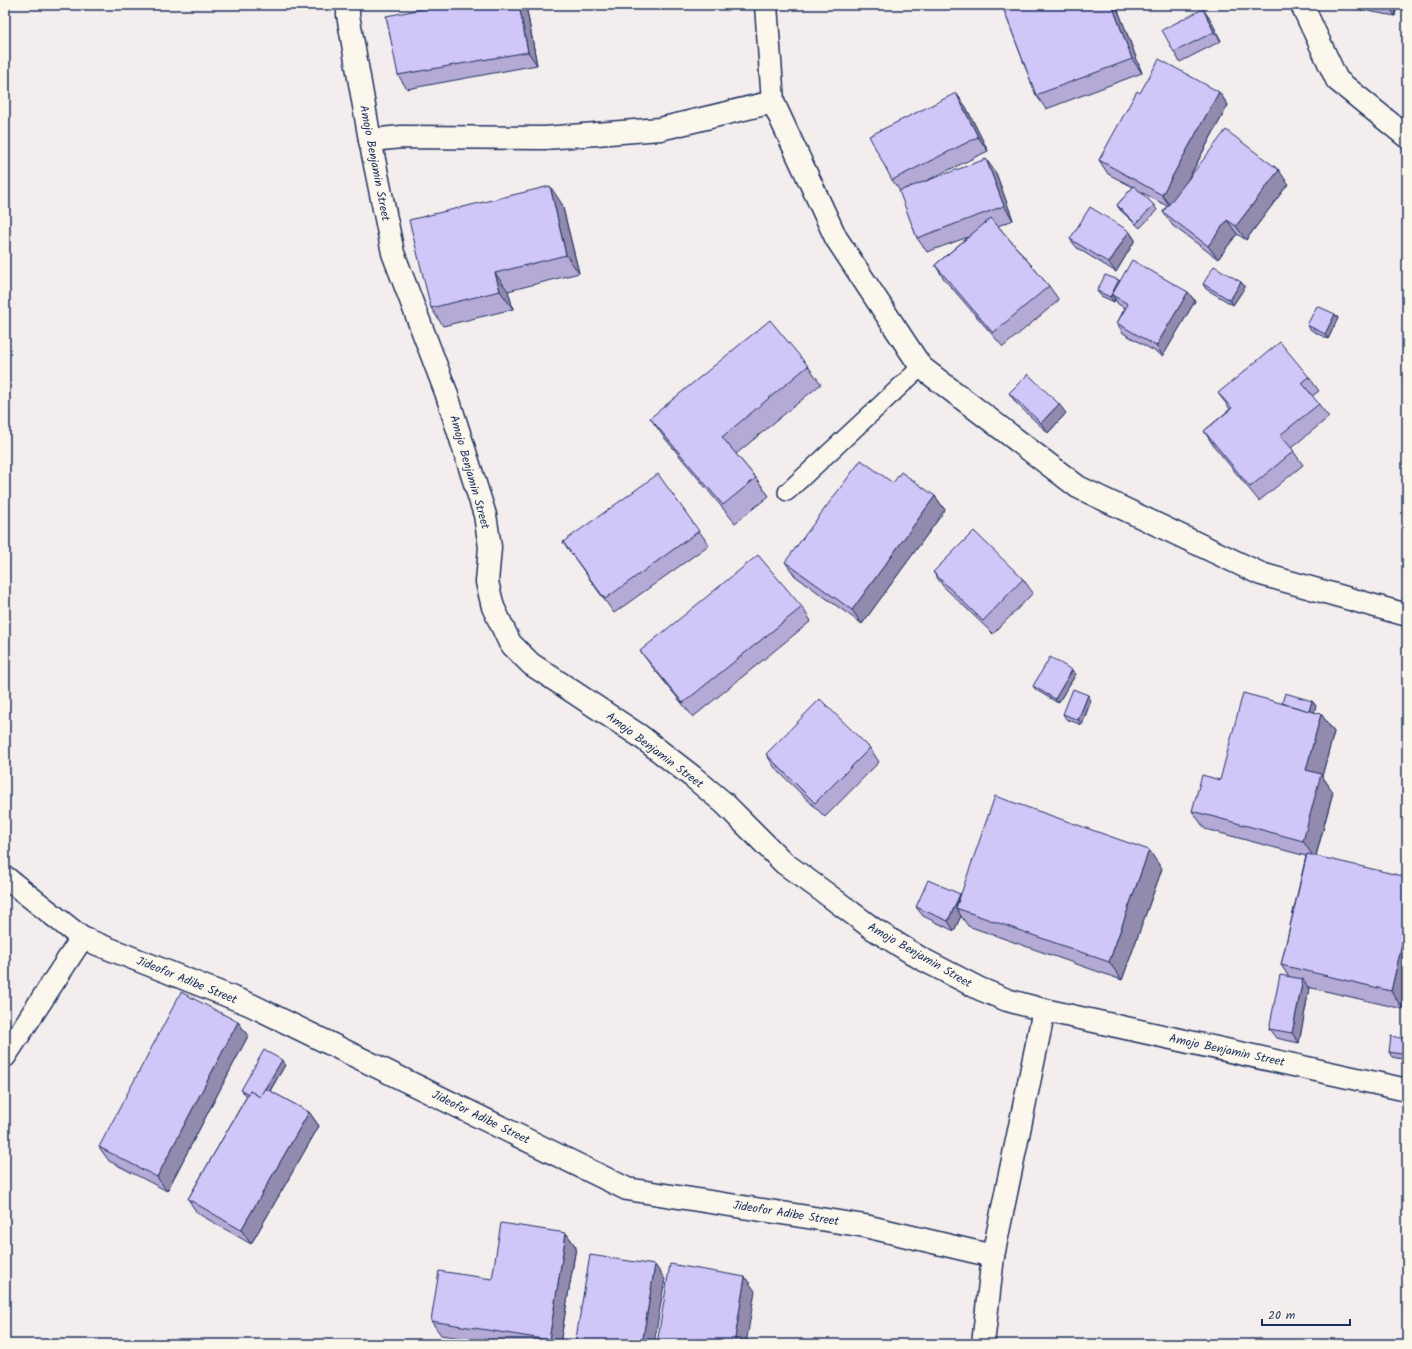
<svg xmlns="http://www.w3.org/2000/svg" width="1412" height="1349" viewBox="0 0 1412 1349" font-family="Kalam,sans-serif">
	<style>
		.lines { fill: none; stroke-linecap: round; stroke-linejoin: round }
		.lane-casing { stroke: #1b2f5e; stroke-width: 20 }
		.street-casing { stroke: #1b2f5e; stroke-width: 25 }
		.lane { stroke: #fbf7ec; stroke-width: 17 }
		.street { stroke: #fbf7ec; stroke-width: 22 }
		.wall { fill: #b4aad5; stroke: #1b2f5e }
		.shaded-wall { fill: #928bae; stroke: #1b2f5e }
		.building { fill: #d1c6f8; stroke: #1b2f5e }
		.labels { text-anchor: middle; stroke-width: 3; stroke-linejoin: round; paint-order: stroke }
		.street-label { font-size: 12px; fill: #1b2f5e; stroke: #fbf7ec }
	</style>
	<rect width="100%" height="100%" fill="#f3edee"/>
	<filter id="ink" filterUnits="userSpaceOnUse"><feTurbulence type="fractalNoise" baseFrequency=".025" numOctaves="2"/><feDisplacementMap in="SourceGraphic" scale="8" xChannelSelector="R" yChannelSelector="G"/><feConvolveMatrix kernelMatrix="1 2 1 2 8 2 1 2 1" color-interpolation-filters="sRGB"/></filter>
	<g filter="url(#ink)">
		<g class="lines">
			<g class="lane-casing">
				<polyline id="lane" points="787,492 921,367"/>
			</g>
			<g class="street-casing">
				<g id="street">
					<polyline points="348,5 348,15 370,140 393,253 446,392 485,515 490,547 487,582 493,607 510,643 531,664 640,736 693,777 724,803 784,863 824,892 872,928 920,958 980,989 1007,1000 1044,1010 1407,1090"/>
					<polyline points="766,5 773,102 836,238 921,367 1078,487 1261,574 1407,615"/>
					<polyline points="1302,5 1337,80 1407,137"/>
					<polyline points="370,140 402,137 545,138 660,129 773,102"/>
					<polyline points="5,877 82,938 251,1005 627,1189 865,1226 993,1256"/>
					<polyline points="5,1056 82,938"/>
					<polyline points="983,1344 993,1256 1044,1010"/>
				</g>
			</g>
			<use href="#lane" class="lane"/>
			<use href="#street" class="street"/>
		</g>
		<g class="wall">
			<polygon points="444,5 526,5 537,65 407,89 398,75"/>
			<polygon points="1002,5 1116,5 1142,73 1046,109 1036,95"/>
			<polygon points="1348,5 1397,5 1395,16 1351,8"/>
			<polygon points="1210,19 1221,41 1180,62 1174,52"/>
			<polygon points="1219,92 1228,105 1189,178 1288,184 1246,240 1237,234 1218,259 1173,226 1163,212 1167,206 1139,191 1154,205 1157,210 1140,228 1120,210 1117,205 1133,187 1108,174 1099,160 1140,93"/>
			<polygon points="956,93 966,107 988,151 926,181 996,173 1013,220 998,226 1049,286 1059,300 1003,347 944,279 935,265 968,237 927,252 917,238 900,191 892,180"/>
			<polygon points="562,204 579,273 508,291 513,309 443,326 431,308"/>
			<polygon points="1129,231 1135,240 1116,272 1077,248 1070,239"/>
			<polygon points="1119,282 1188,292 1195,301 1163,356 1123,333 1117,323 1125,308 1118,304 1115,299 1114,302 1101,296 1097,291"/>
			<polygon points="1241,282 1245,287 1233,305 1206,289 1203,284"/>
			<polygon points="1335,314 1338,318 1328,339 1311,330 1307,325"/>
			<polygon points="808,366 821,384 736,454 756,478 769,496 735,523 663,436 650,418"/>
			<polygon points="1309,377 1319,391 1312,396 1329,417 1291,448 1303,465 1259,501 1213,445 1204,431 1230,409 1218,393"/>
			<polygon points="1009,393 1066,413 1048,433 1016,403"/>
			<polygon points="893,483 935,496 945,510 862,624 795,576 785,562"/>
			<polygon points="699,531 709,545 614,613 563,542"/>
			<polygon points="933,572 1023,579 1033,593 993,634 943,586"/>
			<polygon points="802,607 811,621 693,717 650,664 640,651"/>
			<polygon points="1076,674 1058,703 1036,690 1033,686"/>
			<polygon points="1091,700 1082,725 1066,719 1063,714"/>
			<polygon points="1312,701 1316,706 1314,712 1321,714 1334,732 1322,776 1333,792 1316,856 1403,1009 1308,987 1309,989 1299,1043 1276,1038 1269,1029 1289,977 1281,965 1306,856 1205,829 1192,811 1220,780 1282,703"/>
			<polygon points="870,748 879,762 825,817 775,768 766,754"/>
			<polygon points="1162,869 1122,980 968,926 961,916 954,931 923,916 916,907 960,894"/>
			<polygon points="238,1022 248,1036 167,1191 109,1161 99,1147"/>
			<polygon points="1407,1039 1407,1060 1392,1057 1389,1052"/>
			<polygon points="285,1065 270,1091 309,1112 319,1126 251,1244 197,1213 188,1199 247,1096 241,1090"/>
			<polygon points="566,1233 576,1247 560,1344 496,1344 441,1335 431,1321 492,1279"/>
		</g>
		<g class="shaded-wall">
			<polygon points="519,5 526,5 526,6 537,65 528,52"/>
			<polygon points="1112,5 1116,5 1142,73 1132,59"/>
			<polygon points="1388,5 1397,5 1395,16"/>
			<polygon points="1203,9 1210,19 1221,41 1214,32"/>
			<polygon points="1219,92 1228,105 1172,209 1162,195"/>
			<polygon points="956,93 966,107 988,151 978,137"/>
			<polygon points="986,159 996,173 1013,220 1004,206"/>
			<polygon points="1279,170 1288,184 1246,240 1236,226"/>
			<polygon points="550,186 562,204 579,273 566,255"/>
			<polygon points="1227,220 1237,234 1218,259 1208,246"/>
			<polygon points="1129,231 1135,240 1116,272 1109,263"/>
			<polygon points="495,273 508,291 513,309 500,291"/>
			<polygon points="1119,280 1122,285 1112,295 1115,299 1114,302 1110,297"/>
			<polygon points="1241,282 1245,287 1233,305 1230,300"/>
			<polygon points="1188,292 1195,301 1163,356 1156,346"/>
			<polygon points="1335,314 1338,318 1328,339 1325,334"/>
			<polygon points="1059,404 1066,413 1048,433 1041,423"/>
			<polygon points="935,496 945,510 862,624 852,610"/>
			<polygon points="1072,670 1076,674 1058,703 1055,699"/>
			<polygon points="1088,695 1091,700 1082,725 1078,720"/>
			<polygon points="1312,701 1316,706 1310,724 1306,720"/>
			<polygon points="1321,714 1334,732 1322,776 1333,792 1315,859 1303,841 1306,770"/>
			<polygon points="1149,850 1162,869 1122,980 1109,962"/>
			<polygon points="960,894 956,908 961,916 954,931 948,921"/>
			<polygon points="1407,923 1407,994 1403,1009 1391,991"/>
			<polygon points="1303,979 1309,989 1299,1043 1292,1033"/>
			<polygon points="238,1022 248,1036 167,1191 157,1177"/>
			<polygon points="282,1060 285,1065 262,1104 259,1099"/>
			<polygon points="309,1112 319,1126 251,1244 241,1230"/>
			<polygon points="566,1233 576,1247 560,1344 552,1344 549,1340"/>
			<polygon points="655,1265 665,1279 654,1344 642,1344"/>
			<polygon points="745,1277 755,1291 746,1344 734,1344"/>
		</g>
		<g class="building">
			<polygon points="444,5 519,5 528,52 398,75 386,16"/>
			<polygon points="1002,5 1112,5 1132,59 1036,95"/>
			<polygon points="1203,9 1214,32 1174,52 1162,30"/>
			<polygon points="1159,59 1219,92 1162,195 1099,160 1137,91 1140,93"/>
			<polygon points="956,93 978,137 892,180 869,136"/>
			<polygon points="1226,130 1279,170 1236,226 1227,220 1208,246 1163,212"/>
			<polygon points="986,159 1004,206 917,238 899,191"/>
			<polygon points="550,186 566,255 495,273 500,291 431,308 409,220"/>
			<polygon points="1134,186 1154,205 1136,224 1117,205"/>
			<polygon points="1090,207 1129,231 1109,263 1070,239"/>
			<polygon points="991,218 1049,286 993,333 935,265"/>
			<polygon points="1132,260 1188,292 1156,346 1117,323 1128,304 1112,295"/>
			<polygon points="1214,266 1241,282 1230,300 1203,284"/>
			<polygon points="1105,275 1119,280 1110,297 1097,291"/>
			<polygon points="1317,306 1335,314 1325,334 1307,325"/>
			<polygon points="770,320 808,366 722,437 756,478 723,505 650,418"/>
			<polygon points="1280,342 1309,377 1302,383 1319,404 1280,435 1294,451 1250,487 1204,431 1232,408 1218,393"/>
			<polygon points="1028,374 1059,404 1041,423 1009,393"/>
			<polygon points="861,460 893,483 901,472 935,496 852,610 785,562"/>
			<polygon points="658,474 699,531 605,599 563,542"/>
			<polygon points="974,531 1023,579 983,621 933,572"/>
			<polygon points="758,555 802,607 683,703 640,651"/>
			<polygon points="1050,657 1072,670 1055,699 1033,686"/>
			<polygon points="1073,689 1088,695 1078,720 1063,714"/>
			<polygon points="1243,693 1321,714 1306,770 1321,774 1303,841 1192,811 1202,775 1220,780"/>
			<polygon points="1285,693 1312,701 1309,711 1282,703"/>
			<polygon points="820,699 870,748 815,803 766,754"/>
			<polygon points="995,796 1149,850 1109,962 956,908"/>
			<polygon points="1307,854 1407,877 1407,923 1391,991 1281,965"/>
			<polygon points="928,880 960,894 948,921 916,907"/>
			<polygon points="1280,975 1303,979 1292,1033 1269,1029"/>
			<polygon points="181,992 238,1022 157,1177 99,1147"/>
			<polygon points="1391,1036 1407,1039 1407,1055 1389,1052"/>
			<polygon points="264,1050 282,1060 260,1097 250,1091 249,1094 241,1090"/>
			<polygon points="265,1088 309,1112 241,1230 188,1199 250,1091 260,1097"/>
			<polygon points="501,1223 566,1233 549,1340 431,1321 439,1271 492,1279"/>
			<polygon points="590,1255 655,1265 642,1344 575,1344"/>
			<polygon points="670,1264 745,1277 734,1344 657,1344"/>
		</g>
	</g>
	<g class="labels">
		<g class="street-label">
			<text transform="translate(375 163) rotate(79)" y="4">Amojo Benjamin Street</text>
			<text transform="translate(470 472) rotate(74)" y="4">Amojo Benjamin Street</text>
			<text transform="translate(655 750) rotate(37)" y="4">Amojo Benjamin Street</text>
			<text transform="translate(920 955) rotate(30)" y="4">Amojo Benjamin Street</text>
			<text transform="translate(187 980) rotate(22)" y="4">Jideofor Adibe Street</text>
			<text transform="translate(1227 1050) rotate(12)" y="4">Amojo Benjamin Street</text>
			<text transform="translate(481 1117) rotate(26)" y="4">Jideofor Adibe Street</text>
			<text transform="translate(786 1213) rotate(9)" y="4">Jideofor Adibe Street</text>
		</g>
	</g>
	<rect width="1412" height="1349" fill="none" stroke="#fbf7ec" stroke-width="20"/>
	<rect x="10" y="10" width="1392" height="1329" fill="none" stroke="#1b2f5e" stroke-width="1.5" filter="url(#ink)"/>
	<path d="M1262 1319v6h88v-6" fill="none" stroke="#1b2f5e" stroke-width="2"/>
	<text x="1268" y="1319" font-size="12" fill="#1b2f5e" stroke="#fbf7ec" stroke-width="3" paint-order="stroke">20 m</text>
</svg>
